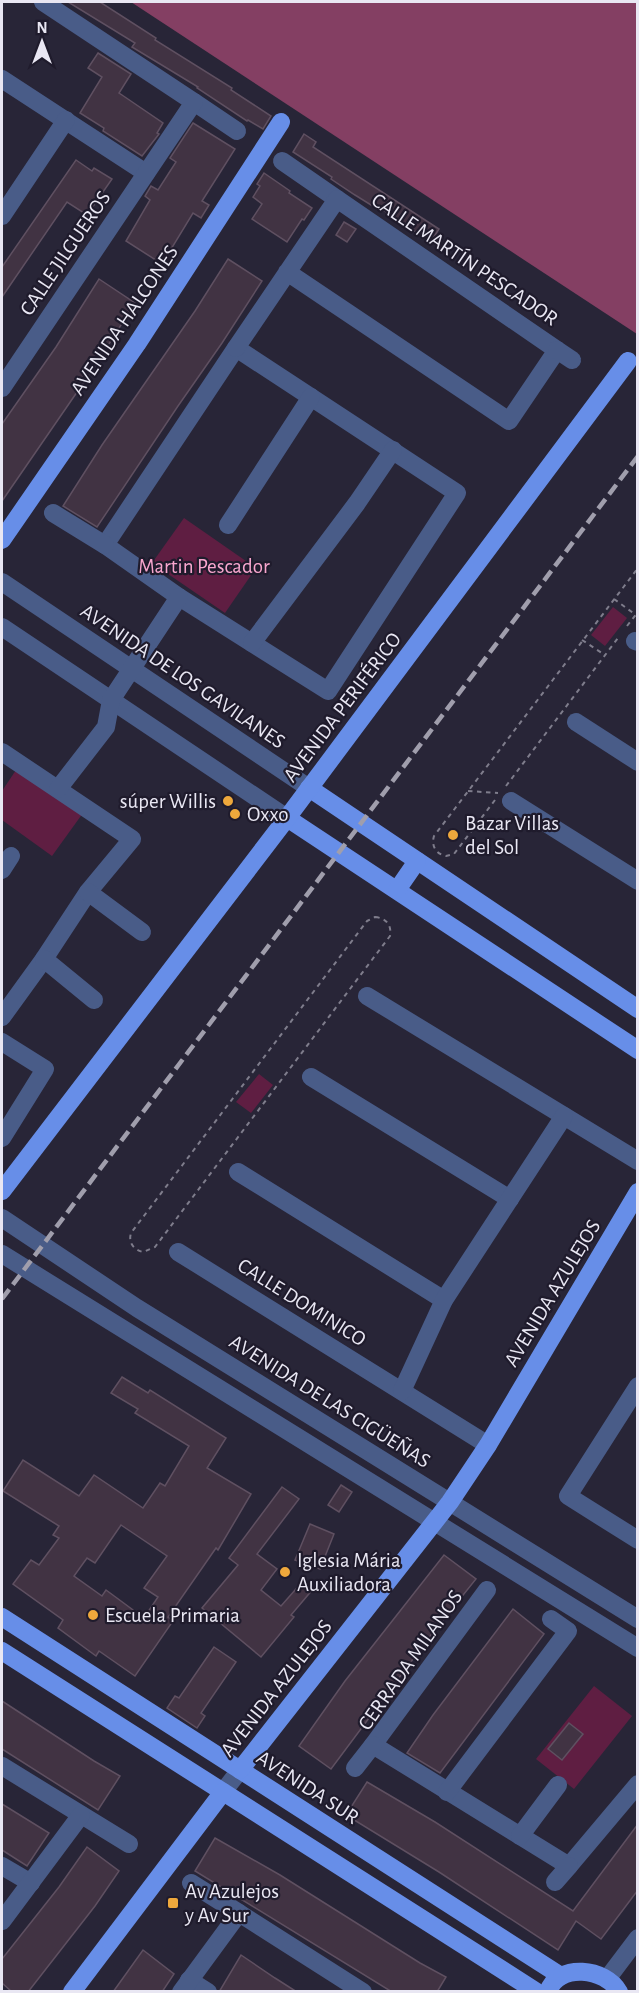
<svg xmlns="http://www.w3.org/2000/svg" width="639" height="1993" viewBox="0 0 639 1993" font-family="'Alegreya Sans',sans-serif">
	<style>
		.green { fill: #5f1e42 }
		.forest { fill: #843f63 }
		.building { fill: #413343; stroke: #5f5061; stroke-width: 1.5; fill-rule: evenodd }
		.lines { fill: none; stroke-linecap: round; stroke-linejoin: round }
		.path { stroke: #7f7d8c; stroke-width: 2; stroke-dasharray: 4.5 4.5; stroke-linecap: butt }
		.minor { stroke: #495c88; stroke-width: 18 }
		.major { stroke: #678ee8; stroke-width: 18 }
		.rail { stroke: #a09eac; stroke-width: 4.5; stroke-dasharray: 12 6; stroke-linecap: butt }
		.poi-dot { fill: #eea83c; stroke: #1f1b2c; stroke-width: 2 }
		.labels { text-anchor: middle; stroke-width: 4.5; stroke-linejoin: round; paint-order: stroke }
		.street-label { font-size: 21px; fill: #e9e7f3; stroke: #1f1b2c }
		.park-label { font-size: 21px; fill: #f8a6ce; stroke: #1f1b2c }
		.poi-label { font-size: 21px; fill: #e9e7f3; stroke: #1f1b2c; text-anchor: start }
	</style>
	<rect width="100%" height="100%" fill="#282537"/>
	<g class="green">
		<polygon points="184,518 256,568 225,613 152,563"/>
		<polygon points="613,607 627,618 605,646 591,635"/>
		<polygon points="18,767 83,813 52,856 2,820 2,791"/>
		<polygon points="259,1074 273,1085 251,1113 236,1102"/>
		<polygon points="594,1686 632,1716 574,1789 536,1759"/>
	</g>
	<polygon class="forest" points="131,2 637,2 637,334"/>
	<g class="building">
		<polygon points="68,2 100,2 156,38 155,40 232,88 231,90 271,116 263,129 248,120 247,121 197,88 198,87 132,47 135,43"/>
		<polygon points="98,53 131,74 119,93 122,95 163,123 157,133 159,134 142,156 103,131 104,128 80,113 102,77 88,68"/>
		<polygon points="193,123 235,149 202,201 209,205 201,218 193,213 162,264 126,241 150,200 145,196 151,186 158,190 176,162 170,158"/>
		<polygon points="304,134 316,142 313,147 439,229 431,242 380,208 379,210 355,195 331,179 332,177 293,152"/>
		<polygon points="76,160 92,171 94,168 112,179 87,215 67,202 2,297 2,267"/>
		<polygon points="264,173 290,191 289,193 312,208 304,220 302,219 287,242 252,219 262,204 253,197 260,186 257,184"/>
		<polygon points="344,222 356,229 347,242 336,235"/>
		<polygon points="228,259 262,281 222,343 178,406 97,527 63,506 102,445 195,311"/>
		<polygon points="99,279 135,303 95,366 2,501 2,424 56,347"/>
		<path d="M 122,1377 L 148,1393 L 150,1390 L 226,1438 L 207,1468 L 251,1494 L 218,1550 L 216,1548 L 168,1617 L 173,1621 L 135,1676 L 99,1651 L 96,1656 L 58,1628 L 63,1620 L 13,1584 L 31,1560 L 39,1565 L 59,1538 L 53,1535 L 59,1526 L 3,1491 L 23,1460 L 79,1496 L 94,1475 L 143,1508 L 160,1483 L 165,1486 L 189,1446 L 135,1413 L 138,1409 L 111,1393 ZM 121,1525 L 167,1556 L 144,1588 L 158,1597 L 144,1618 L 106,1590 L 102,1596 L 74,1576 L 87,1558 L 95,1563 Z"/>
		<polygon points="341,1485 352,1492 339,1512 328,1505"/>
		<polygon points="282,1487 299,1499 257,1554 277,1569 261,1590 281,1606 303,1581 313,1589 291,1615 294,1617 261,1657 202,1608 238,1565 229,1558"/>
		<polygon points="310,1524 334,1534 320,1569 295,1560"/>
		<polygon points="444,1555 476,1579 431,1635 331,1769 299,1746 345,1681"/>
		<polygon points="513,1609 544,1634 440,1773 407,1753 433,1715"/>
		<polygon points="214,1647 236,1662 201,1713 205,1716 197,1728 167,1708 175,1696 179,1698"/>
		<polygon points="2,1701 94,1761 120,1776 98,1810 2,1749"/>
		<polygon points="569,1723 583,1734 562,1760 548,1749"/>
		<polygon points="367,1782 435,1822 573,1911 638,1824 638,1890 601,1939 576,1921 558,1950 439,1872 346,1815"/>
		<polygon points="2,1804 49,1833 27,1866 2,1850"/>
		<polygon points="215,1838 280,1875 420,1963 446,1977 437,1992 392,1992 195,1871"/>
		<polygon points="87,1847 119,1871 95,1906 28,1992 12,1992 2,1983 2,1959 59,1887"/>
		<polygon points="143,1950 174,1974 162,1992 113,1992"/>
		<polygon points="241,1955 275,1978 297,1992 219,1992"/>
	</g>
	<g class="lines">
		<g class="path">
			<polyline points="614,599 636,615"/>
			<polyline points="627,626 638,612"/>
			<polyline points="582,640 605,655"/>
			<polyline points="506,786 618,638"/>
			<polyline points="468,791 498,793"/>
			<path d="M 495,800 L 454,854 L 446,856 C 436,854 431,846 434,836 L 638,568"/>
			<path d="M 375,917 C 386,918 392,925 390,936 L 155,1247 L 143,1252 C 134,1250 128,1243 131,1233 L 367,921 Z"/>
		</g>
		<g class="minor">
			<polyline points="2,79 146,173"/>
			<polyline points="194,102 237,131"/>
			<polyline points="282,161 337,199"/>
			<polyline points="2,216 66,120"/>
			<polygon points="236,348 457,493 328,691 179,597 105,545"/>
			<polyline points="236,348 337,199 557,350 509,421 287,272"/>
			<polyline points="557,350 572,360"/>
			<polyline points="2,388 194,102 43,2"/>
			<polyline points="53,513 105,545"/>
			<polyline points="228,525 311,397"/>
			<polyline points="2,582 309,788"/>
			<polyline points="2,627 287,818"/>
			<polyline points="635,641 638,642"/>
			<polyline points="252,643 357,503 393,450"/>
			<polyline points="576,722 638,762"/>
			<polyline points="2,752 132,839 88,892 44,959 2,1017"/>
			<polyline points="58,789 106,727 111,700 179,597"/>
			<polyline points="511,801 638,881"/>
			<polyline points="2,870 11,856"/>
			<polyline points="88,892 142,932"/>
			<polyline points="44,959 94,1000"/>
			<polyline points="367,996 638,1161"/>
			<polyline points="2,1042 45,1069 2,1138"/>
			<polyline points="311,1077 510,1199"/>
			<polyline points="238,1172 444,1300"/>
			<polyline points="2,1218 137,1308 638,1619"/>
			<polyline points="178,1252 488,1445"/>
			<polyline points="2,1254 638,1648"/>
			<polyline points="638,1386 568,1496 638,1540"/>
			<polyline points="402,1391 444,1300 564,1116"/>
			<polyline points="487,1590 373,1745 569,1866 638,1784"/>
			<polyline points="2,1766 129,1844"/>
			<polyline points="355,1768 373,1745"/>
			<polyline points="223,1792 240,1770"/>
			<polyline points="447,1792 568,1631 551,1619"/>
			<polyline points="520,1836 558,1785"/>
			<polyline points="2,1866 31,1883"/>
			<polyline points="555,1882 569,1866"/>
			<polyline points="191,1883 239,1913"/>
			<polyline points="2,1921 81,1815"/>
			<polyline points="607,1979 638,1938"/>
			<polyline points="189,1980 208,1992"/>
			<polyline points="181,1992 239,1913 363,1992"/>
		</g>
		<g class="major">
			<polyline points="2,540 137,344 281,122"/>
			<polyline points="309,788 638,1009"/>
			<polyline points="287,818 638,1050"/>
			<polyline points="397,890 417,861"/>
			<polyline points="2,1191 287,818 628,361"/>
			<polyline points="2,1617 561,1976"/>
			<polyline points="2,1651 537,1992"/>
			<polyline points="240,1770 450,1502 488,1445 638,1192"/>
			<polyline points="72,1992 223,1792"/>
			<path d="M 548,1992 C 558,1962 606,1968 619,1992"/>
		</g>
		<polyline class="rail" points="2,1299 638,456"/>
	</g>
	<g class="poi-dot">
		<circle cx="228" cy="801" r="6"/>
		<circle cx="235" cy="814" r="6"/>
		<circle cx="453" cy="835" r="6"/>
		<circle cx="285" cy="1572" r="6"/>
		<circle cx="93" cy="1615" r="6"/>
		<rect x="167" y="1897" width="12" height="12" rx="3"/>
	</g>
	<g class="labels">
		<g class="street-label">
			<text transform="translate(65 253) rotate(-56)" y="7">CALLE JILGUEROS</text>
			<text transform="translate(465 259) rotate(34)" y="7">CALLE MARTÍN PESCADOR</text>
			<text transform="translate(124 320) rotate(-56)" y="7">AVENIDA HALCONES</text>
			<text transform="translate(183 676) rotate(34)" y="7">AVENIDA DE LOS GAVILANES</text>
			<text transform="translate(342 707) rotate(-53)" y="7">AVENIDA PERIFÉRICO</text>
			<text transform="translate(552 1293) rotate(-59)" y="7">AVENIDA AZULEJOS</text>
			<text transform="translate(302 1302) rotate(32)" y="7">CALLE DOMINICO</text>
			<text transform="translate(330 1401) rotate(32)" y="7">AVENIDA DE LAS CIGÜEÑAS</text>
			<text transform="translate(410 1660) rotate(-55)" y="7">CERRADA MILANOS</text>
			<text transform="translate(276 1688) rotate(-52)" y="7">AVENIDA AZULEJOS</text>
			<text transform="translate(308 1787) rotate(33)" y="7">AVENIDA SUR</text>
		</g>
		<g class="park-label">
			<text x="204" y="573">Martin Pescador</text>
		</g>
		<g class="poi-label">
			<text x="216" y="808" text-anchor="end">súper Willis</text>
			<text x="247" y="821">Oxxo</text>
			<text x="465" y="830">Bazar Villas<tspan x="465" dy="24">del Sol</tspan></text>
			<text x="297" y="1567">Iglesia Mária<tspan x="297" dy="24">Auxiliadora</tspan></text>
			<text x="105" y="1622">Escuela Primaria</text>
			<text x="185" y="1898">Av Azulejos<tspan x="185" dy="24">y Av Sur</tspan></text>
		</g>
	</g>
	<rect width="639" height="1993" fill="none" stroke="#e9e7f3" stroke-width="6"/>
	<g transform="translate(42 42)" stroke="#1f1b2c" stroke-width="4.5" paint-order="stroke">
	<path d="M0-4.5L10 22L0 15L-10 22Z" fill="#e9e7f3"/>
	<text y="-9" font-size="16" font-weight="bold" text-anchor="middle" fill="#e9e7f3">N</text>
	</g>
</svg>
